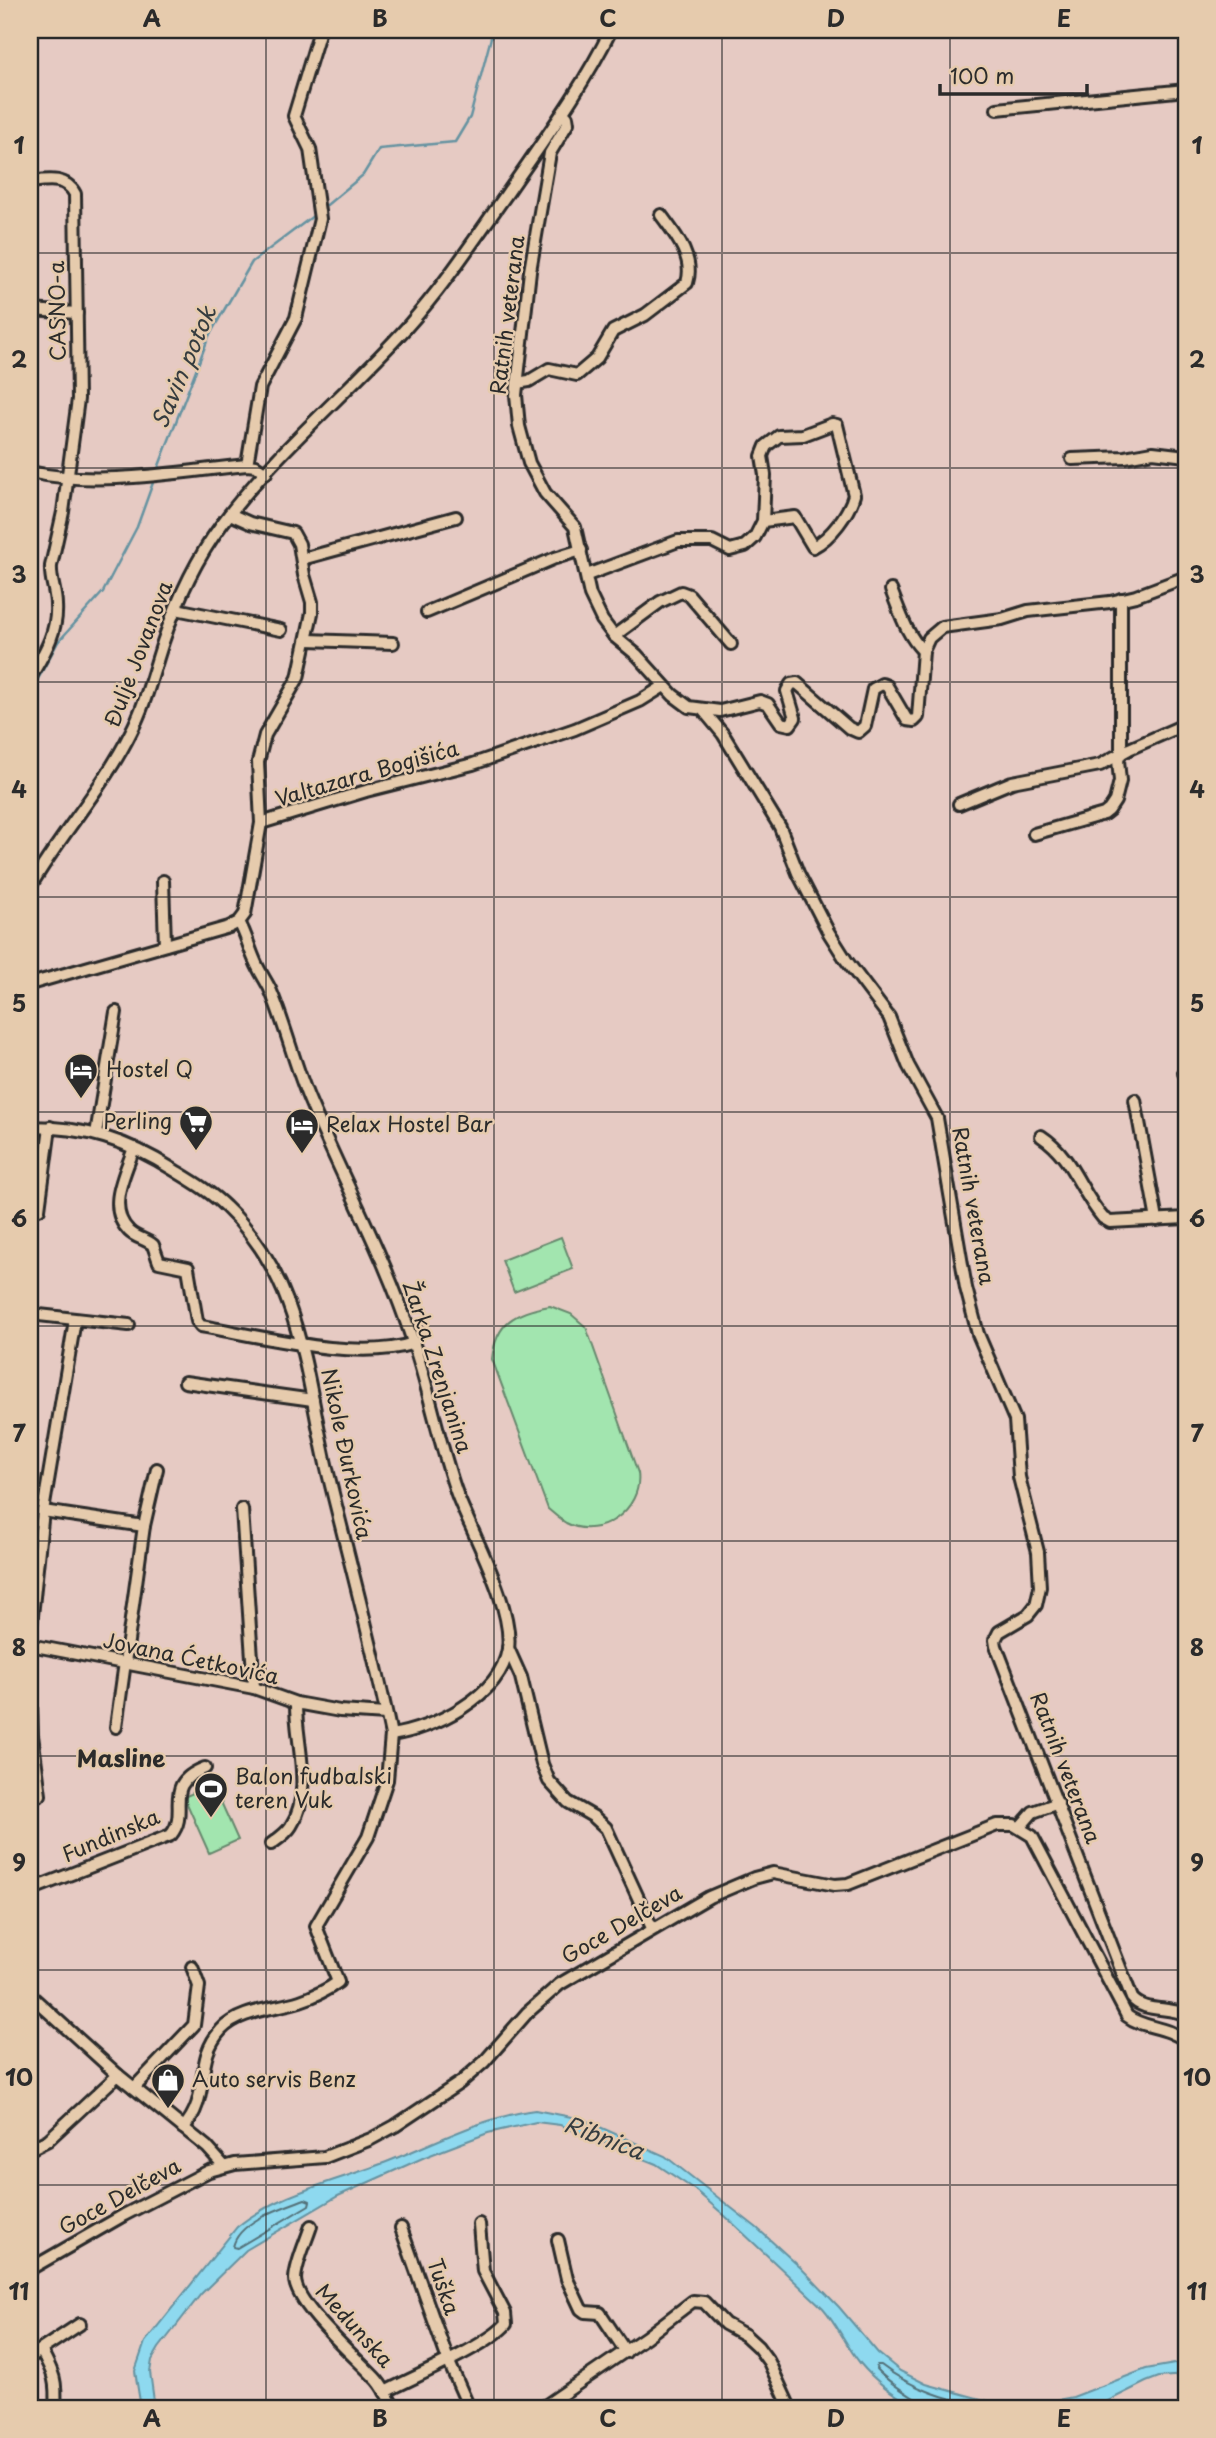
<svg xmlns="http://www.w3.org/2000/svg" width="1216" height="2438" viewBox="0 0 1216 2438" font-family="'Playpen Sans',sans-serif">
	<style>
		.green { fill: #a2e5af; stroke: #66886d; stroke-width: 2 }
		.water { fill: #8ed9ef; stroke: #6693a1; stroke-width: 2 }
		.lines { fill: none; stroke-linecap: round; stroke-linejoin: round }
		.shore { stroke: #537179; stroke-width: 2 }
		.stream { stroke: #6693a1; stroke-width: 2.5 }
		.minor-casing { stroke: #2b2b2b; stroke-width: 16 }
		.minor { stroke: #e6cbad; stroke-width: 10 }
		.grid { fill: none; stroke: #2b2b2b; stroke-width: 2; stroke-opacity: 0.55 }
		.labels { text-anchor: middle; stroke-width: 5; stroke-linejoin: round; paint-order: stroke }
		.street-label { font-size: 21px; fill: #2b2b2b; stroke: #e6cbad }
		.poi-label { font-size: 21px; fill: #2b2b2b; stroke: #e6cbad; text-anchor: start }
		.water-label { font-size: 23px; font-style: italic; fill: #353c3f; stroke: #e6cbad }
		.neighbourhood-label { font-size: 23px; font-weight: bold; fill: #2b2b2b; stroke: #e6cbad }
		.neatline { fill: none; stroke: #2b2b2b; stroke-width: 2.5 }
		.grid-label { font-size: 23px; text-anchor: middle; font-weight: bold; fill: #2b2b2b }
	</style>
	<rect width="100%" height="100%" fill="#e6cac3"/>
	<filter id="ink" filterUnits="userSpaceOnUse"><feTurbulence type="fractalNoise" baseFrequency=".0143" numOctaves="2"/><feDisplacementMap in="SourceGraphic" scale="14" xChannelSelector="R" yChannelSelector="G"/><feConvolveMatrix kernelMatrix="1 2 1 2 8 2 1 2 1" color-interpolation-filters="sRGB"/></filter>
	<g filter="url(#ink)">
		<g class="green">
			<polygon points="561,1237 573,1269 514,1292 502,1260"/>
			<path d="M 550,1306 L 571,1314 L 586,1327 L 638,1473 C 643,1509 600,1541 566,1523 C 559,1519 553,1513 548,1509 L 492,1359 C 496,1322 515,1312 550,1306 Z"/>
			<polygon points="213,1784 238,1840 209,1853 184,1797"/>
		</g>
		<path class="water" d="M 535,2110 L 582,2119 L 665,2156 L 757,2228 L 801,2268 L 839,2307 L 878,2353 L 900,2371 L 926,2384 L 999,2404 L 1037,2404 L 1073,2397 L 1146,2369 L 1186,2362 L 1186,2375 L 1159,2377 L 1146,2382 L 1094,2408 L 916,2407 C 895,2396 875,2381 860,2363 C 846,2346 838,2325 823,2308 L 724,2215 L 695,2190 L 656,2164 L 560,2125 L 536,2122 L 488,2133 L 425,2157 L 338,2196 L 246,2250 L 201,2294 L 159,2348 L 152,2360 L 150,2372 L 155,2408 L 141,2408 L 135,2371 L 145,2342 L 237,2227 C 280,2192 338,2181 389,2161 C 437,2142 483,2117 535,2110 Z"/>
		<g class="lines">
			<g class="shore">
				<path d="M 305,2199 L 310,2201 L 309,2205 L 237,2248 L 233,2247 C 238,2221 284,2207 305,2199 Z"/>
				<path d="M 920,2408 L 917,2400 C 903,2391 888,2382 876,2369 L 877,2365 L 881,2365 C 913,2390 948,2399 987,2408"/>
			</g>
			<g class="stream">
				<polyline points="322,209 363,175 379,149 455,142 470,117 493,30"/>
				<polyline points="157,471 209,336 252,262 317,213"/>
				<polyline points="30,694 58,642 103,592 137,527 155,477"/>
			</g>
			<g class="minor-casing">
				<g id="minor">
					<polyline points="997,109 1186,90"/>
					<polyline points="563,113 567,117 568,123 550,153 530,271 516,395 519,426 529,463 545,493 575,527 590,595 602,620 614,636 637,655 673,695 689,707 720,711 760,701 768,704 781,723 790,725 795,718 787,691 791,684 797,683 849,728 858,732 865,726 873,689 882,684 887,686 907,720 914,721 918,717 923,651 929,638 942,627 1002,619 1028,611 1110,602 1136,596 1186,577"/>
					<path d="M 30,182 C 47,180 66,176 75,194 L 78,399 L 63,512 L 51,566 C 50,580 56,591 56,605 C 58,633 43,655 30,678"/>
					<polyline points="30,310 77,313"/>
					<path d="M 517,383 L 529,381 L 549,369 L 577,375 L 597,358 L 613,331 L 645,315 L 687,283 C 695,258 675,234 661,215"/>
					<polyline points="1072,459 1125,457 1153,452 1186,456"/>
					<polyline points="247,465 260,387 296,318 320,219 310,149 294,116 320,30"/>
					<path d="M 30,472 C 97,487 178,472 247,465 L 256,466 L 266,473"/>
					<polyline points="302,559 456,517"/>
					<path d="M 587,575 L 678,541 L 712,541 L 730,550 L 745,546 L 755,537 L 763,521 L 765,475 L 762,456 L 766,446 L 779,436 L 803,435 L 832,424 L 837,425 L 854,495 C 849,513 831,538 813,547 L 795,517 L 763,521"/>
					<path d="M 891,590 C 900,612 906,634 923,651"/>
					<polyline points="176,609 281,630"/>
					<polyline points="427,612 555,558 581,550"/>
					<polyline points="614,636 660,602 681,592 689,595 731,644"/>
					<polyline points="308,640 393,643"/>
					<path d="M 703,710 L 723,734 L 780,827 L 798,873 L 829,933 L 846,960 L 889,1017 L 908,1065 L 937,1118 L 966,1288 L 978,1334 L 1015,1420 L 1019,1477 L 1038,1552 L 1040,1587 L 1036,1605 L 1028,1615 L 999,1632 L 995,1640 L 996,1646 L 1132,1998 C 1144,2013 1170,2006 1186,2015"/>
					<polyline points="959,804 1012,782 1100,765 1129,749 1186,724"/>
					<polyline points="261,823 366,791 473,764 575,729 640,701 664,686"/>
					<polyline points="1034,834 1104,814 1109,810 1115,801 1120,781 1118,760 1121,753 1121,599"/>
					<polyline points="163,881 165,945"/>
					<path d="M 30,887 C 61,833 104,787 131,732 C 146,703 153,672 163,642 C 177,600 196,559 222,524 C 276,451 347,394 407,327 C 444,286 474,240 506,195 C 543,141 582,89 611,30"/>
					<path d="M 239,922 C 246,934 249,948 255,961 C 259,971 265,979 270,989 C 285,1024 294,1063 309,1099 C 343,1180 386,1258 413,1342 C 430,1392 439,1444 457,1494 C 472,1534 514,1607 508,1649 C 500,1697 433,1729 391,1735"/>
					<polyline points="30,984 229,927 239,922 245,914 261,823 258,762 265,735 298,678 312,613 312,602 304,575 299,544 293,533 250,523 230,514"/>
					<polyline points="1184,1073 1186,1073"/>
					<polyline points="1135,1100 1157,1220"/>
					<path d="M 30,1127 C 85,1127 127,1140 174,1170 C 192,1181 211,1192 226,1207 C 303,1280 305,1377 328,1473 C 349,1560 373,1647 391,1735 L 387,1780 L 368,1837 L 316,1926 L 338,1982 C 326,1991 315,1996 300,2001 C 275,2009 239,2010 221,2030 C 193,2060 212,2097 183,2128"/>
					<polyline points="96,1134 116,1012"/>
					<path d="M 1041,1136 C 1073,1157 1079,1190 1103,1218 L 1110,1222 L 1186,1218"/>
					<path d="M 134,1148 C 125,1174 106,1208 129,1231 C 136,1238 146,1239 153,1245 L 159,1262 L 188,1268 L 197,1321 L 201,1326 C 260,1336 358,1362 414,1343"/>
					<polyline points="39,1209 50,1127"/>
					<polyline points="30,1314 129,1325"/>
					<polyline points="185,1382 313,1400"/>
					<polyline points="242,1509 254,1688"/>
					<polyline points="43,1511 144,1526"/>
					<polyline points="30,1635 43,1511 75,1320"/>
					<polyline points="30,1645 254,1688 296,1703 340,1711 386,1714"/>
					<polyline points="508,1648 521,1677 542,1764 549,1781 568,1802 594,1817 606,1828 652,1928"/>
					<polyline points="30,1673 32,1735 40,1795"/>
					<polyline points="116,1727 144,1526 157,1469"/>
					<polyline points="1020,1827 1033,1812 1058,1803"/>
					<path d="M 271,1844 C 278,1839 287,1833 291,1826 C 314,1791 295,1740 296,1703"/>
					<path d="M 30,1890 L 171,1835 C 191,1811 160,1785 205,1768"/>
					<polyline points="30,1995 118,2075 207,2147 224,2166"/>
					<polyline points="134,2088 194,2025 199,1986 192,1967"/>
					<polyline points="30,2149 48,2140 118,2075"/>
					<path d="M 311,2226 C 306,2242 296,2262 295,2279 C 295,2305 359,2360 377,2380 C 384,2388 389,2399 394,2408"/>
					<polyline points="401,2228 448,2360 469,2408"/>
					<polyline points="558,2240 567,2279 581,2309 585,2312 600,2313 626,2352"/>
					<path d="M 30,2269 L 124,2215 L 209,2171 L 235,2164 L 325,2157 L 371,2139 L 395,2126 L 461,2082 L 484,2062 L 527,2013 L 560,1984 L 709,1897 L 754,1878 L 773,1873 L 835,1885 L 848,1884 L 997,1825 L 1014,1825 L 1032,1836 L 1127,2016 C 1144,2029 1165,2025 1186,2041"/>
					<path d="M 41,2350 C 54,2374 57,2381 55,2408"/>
					<polyline points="30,2357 80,2324"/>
					<path d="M 385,2392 C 413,2377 488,2346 506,2324 L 505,2313 L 483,2271 L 479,2224"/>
					<polyline points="542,2408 646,2337 693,2301 704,2302 725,2324 745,2335 758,2347 769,2362 790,2408"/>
				</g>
			</g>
			<use href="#minor" class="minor"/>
		</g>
	</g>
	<path class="grid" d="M 266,30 L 266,2408M 494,30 L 494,2408M 722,30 L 722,2408M 950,30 L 950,2408M 30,253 L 1186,253M 30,468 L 1186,468M 30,682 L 1186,682M 30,897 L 1186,897M 30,1112 L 1186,1112M 30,1326 L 1186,1326M 30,1541 L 1186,1541M 30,1756 L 1186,1756M 30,1970 L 1186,1970M 30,2185 L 1186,2185"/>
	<defs>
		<g id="hotel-pin" transform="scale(1.75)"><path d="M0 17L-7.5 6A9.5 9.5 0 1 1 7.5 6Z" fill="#2b2b2b" stroke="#e6cbad"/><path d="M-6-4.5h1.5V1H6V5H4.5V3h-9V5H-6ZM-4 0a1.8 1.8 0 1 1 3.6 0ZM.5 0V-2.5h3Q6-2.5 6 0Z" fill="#fff"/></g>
		<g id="supermarket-pin" transform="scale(1.75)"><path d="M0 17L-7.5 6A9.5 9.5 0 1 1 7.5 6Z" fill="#2b2b2b" stroke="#e6cbad"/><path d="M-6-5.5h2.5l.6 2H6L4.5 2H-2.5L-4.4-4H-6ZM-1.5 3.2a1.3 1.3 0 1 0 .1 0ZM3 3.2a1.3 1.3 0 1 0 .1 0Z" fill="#fff"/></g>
		<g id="stadium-pin" transform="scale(1.75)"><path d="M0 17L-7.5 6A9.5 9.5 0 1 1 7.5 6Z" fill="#2b2b2b" stroke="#e6cbad"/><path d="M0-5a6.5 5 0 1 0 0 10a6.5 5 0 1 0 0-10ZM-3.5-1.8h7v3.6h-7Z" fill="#fff"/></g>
		<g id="shop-pin" transform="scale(1.75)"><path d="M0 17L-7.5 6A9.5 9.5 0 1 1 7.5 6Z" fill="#2b2b2b" stroke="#e6cbad"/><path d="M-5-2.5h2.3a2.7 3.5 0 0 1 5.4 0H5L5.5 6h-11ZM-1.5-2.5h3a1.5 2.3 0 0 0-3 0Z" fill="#fff"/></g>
	</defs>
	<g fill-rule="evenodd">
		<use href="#hotel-pin" x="81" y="1070"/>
		<use href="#supermarket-pin" x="196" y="1122"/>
		<use href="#hotel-pin" x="302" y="1125"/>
		<use href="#stadium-pin" x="211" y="1789"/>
		<use href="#shop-pin" x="168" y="2080"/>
	</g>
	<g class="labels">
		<g class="street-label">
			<text transform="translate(58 311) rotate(-91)" y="7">CASNO-a</text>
			<text transform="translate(508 315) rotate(-83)" y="7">Ratnih veterana</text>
			<text transform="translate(139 654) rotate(-69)" y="7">Đulje Jovanova</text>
			<text transform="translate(367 774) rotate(-16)" y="7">Valtazara Bogišića</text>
			<text transform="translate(973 1206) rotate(80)" y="7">Ratnih veterana</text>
			<text transform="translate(437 1367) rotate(72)" y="7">Žarka Zrenjanina</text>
			<text transform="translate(346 1454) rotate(78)" y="7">Nikole Đurkovića</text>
			<text transform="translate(191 1659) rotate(12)" y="7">Jovana Ćetkovića</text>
			<text transform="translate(1065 1768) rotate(69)" y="7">Ratnih veterana</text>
			<text transform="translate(111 1836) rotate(-23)" y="7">Fundinska</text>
			<text transform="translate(622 1925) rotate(-30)" y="7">Goce Delčeva</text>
			<text transform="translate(120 2197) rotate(-29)" y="7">Goce Delčeva</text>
			<text transform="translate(443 2287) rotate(71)" y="7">Tuška</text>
			<text transform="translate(354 2326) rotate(48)" y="7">Medunska</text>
		</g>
		<g class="poi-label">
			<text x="106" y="1077">Hostel Q</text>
			<text x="172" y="1129" text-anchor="end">Perling</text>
			<text x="326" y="1132">Relax Hostel Bar</text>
			<text x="235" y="1784">Balon fudbalski<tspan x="235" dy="24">teren Vuk</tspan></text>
			<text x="192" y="2087">Auto servis Benz</text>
		</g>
		<g class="water-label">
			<text transform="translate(184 367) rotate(-67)" y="8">Savin potok</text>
			<text transform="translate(604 2138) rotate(21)" y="8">Ribnica</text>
		</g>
		<g class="neighbourhood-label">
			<text x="121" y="1767">Masline</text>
		</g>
	</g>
	<rect width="1216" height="2438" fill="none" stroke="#e6cbad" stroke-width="77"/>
	<path d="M940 84v10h147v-10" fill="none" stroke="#2b2b2b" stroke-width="3.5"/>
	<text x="950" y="84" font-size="21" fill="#2b2b2b" stroke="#e6cbad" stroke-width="5" paint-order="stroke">100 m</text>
	<rect x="38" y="38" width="1140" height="2362" class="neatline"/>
	<g class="grid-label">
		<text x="152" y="27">A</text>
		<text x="380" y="27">B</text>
		<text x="608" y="27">C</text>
		<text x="836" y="27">D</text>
		<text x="1064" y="27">E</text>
		<text x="19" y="154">1</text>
		<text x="1197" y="154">1</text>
		<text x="19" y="368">2</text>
		<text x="1197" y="368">2</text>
		<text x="19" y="583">3</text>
		<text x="1197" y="583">3</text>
		<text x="19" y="798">4</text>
		<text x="1197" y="798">4</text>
		<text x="19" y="1012">5</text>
		<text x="1197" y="1012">5</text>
		<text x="19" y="1227">6</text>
		<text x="1197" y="1227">6</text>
		<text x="19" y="1442">7</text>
		<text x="1197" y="1442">7</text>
		<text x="19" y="1656">8</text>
		<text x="1197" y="1656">8</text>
		<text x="19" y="1871">9</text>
		<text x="1197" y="1871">9</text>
		<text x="19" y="2086">10</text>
		<text x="1197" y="2086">10</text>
		<text x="19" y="2300">11</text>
		<text x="1197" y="2300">11</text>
		<text x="152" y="2427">A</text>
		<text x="380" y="2427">B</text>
		<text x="608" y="2427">C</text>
		<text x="836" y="2427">D</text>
		<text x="1064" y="2427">E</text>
	</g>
</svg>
